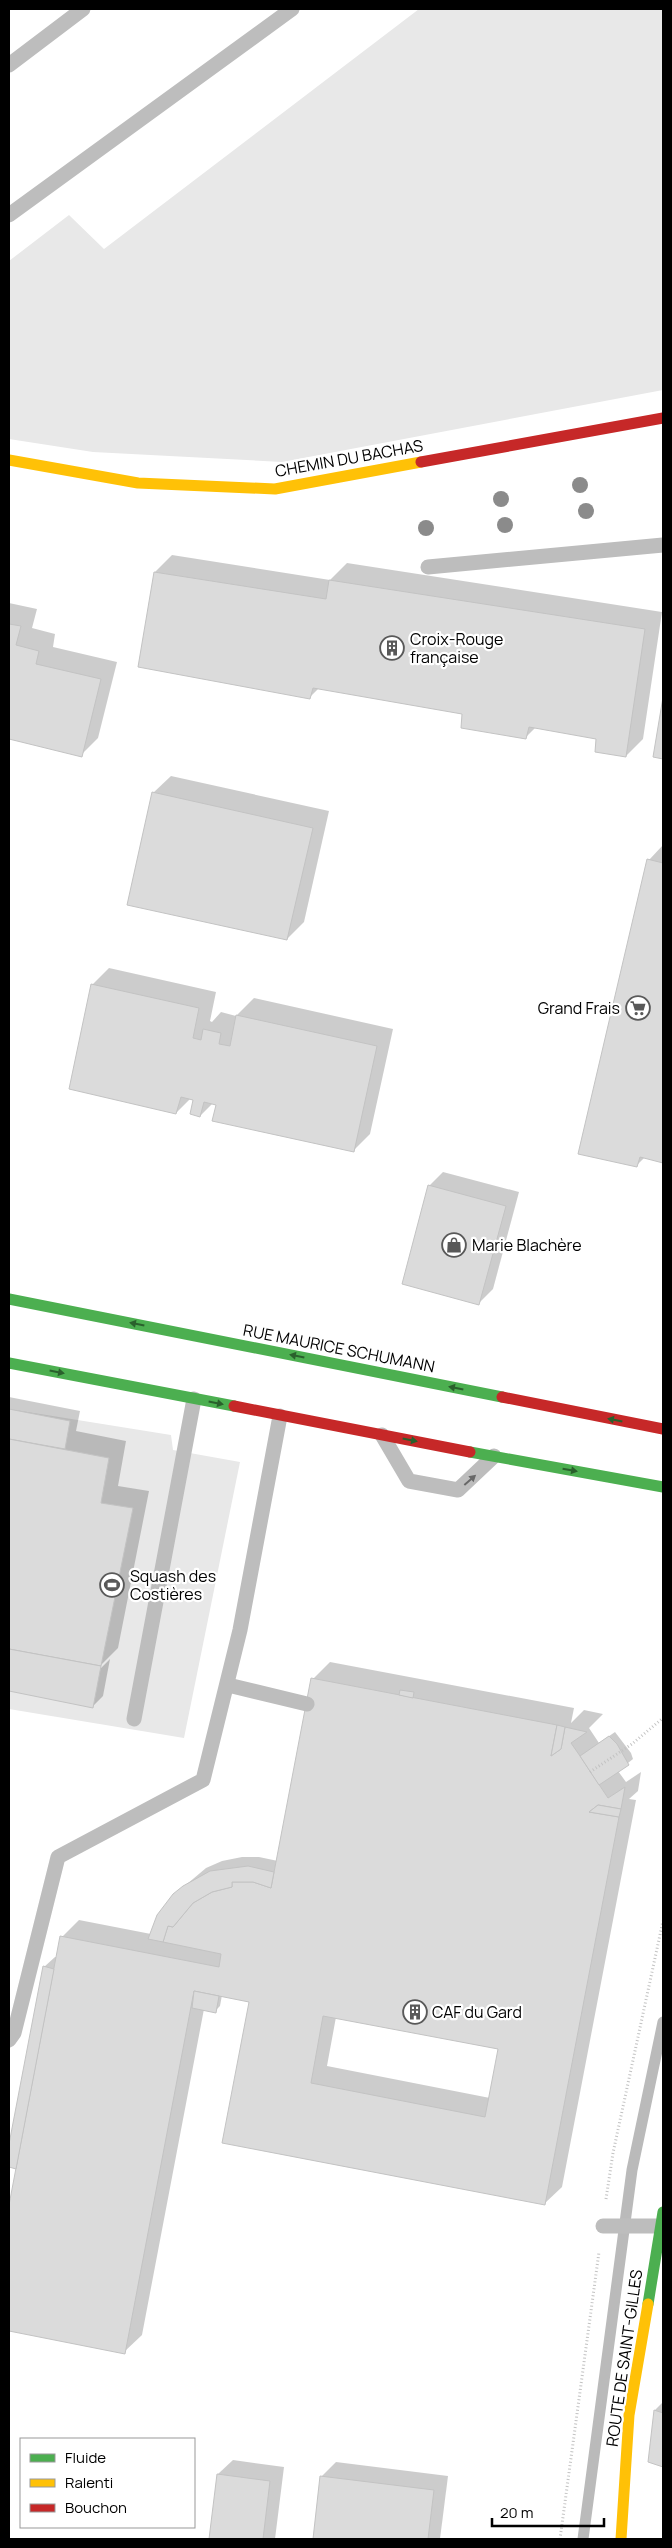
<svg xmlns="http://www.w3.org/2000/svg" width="672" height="2548" viewBox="0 0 672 2548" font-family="Manrope,sans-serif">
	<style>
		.green { fill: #e8e8e8 }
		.shadow { fill: #0003; fill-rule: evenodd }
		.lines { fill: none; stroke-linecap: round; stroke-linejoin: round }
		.stream { stroke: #bababa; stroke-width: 11 }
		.building { fill: #dbdbdb; stroke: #c3c3c3; fill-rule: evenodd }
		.path { stroke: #c2c2c2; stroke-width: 3; stroke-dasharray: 1 2.5; stroke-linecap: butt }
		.lane { stroke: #bdbdbd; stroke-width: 15 }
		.fast { stroke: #4caf50; stroke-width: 11 }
		.slow { stroke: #ffc107; stroke-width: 11 }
		.jam { stroke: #c62828; stroke-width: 11 }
		.tree { fill: #8b8b8b }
		.oneway { fill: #2a602c }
		.oneway2 { fill: #686868 }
		.labels { text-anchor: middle; stroke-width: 4.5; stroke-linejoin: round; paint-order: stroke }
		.street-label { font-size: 16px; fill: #000; stroke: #fff }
		.poi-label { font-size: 16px; fill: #000; stroke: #fff; text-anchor: start }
	</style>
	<rect width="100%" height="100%" fill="#fff"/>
	<g class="green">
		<polygon points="419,9 663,9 663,390 282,462 93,452 9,439 9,261 69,215 104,249"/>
		<polygon points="9,1409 171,1435 173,1450 240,1462 184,1738 9,1709"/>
	</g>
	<g class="shadow">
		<polygon points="172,555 330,580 347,563 662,612 643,739 626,756 598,738 536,727 525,738 463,713 319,688 309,698 140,666 155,572"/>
		<polygon points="9,603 37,609 32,628 55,634 53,647 117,662 98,738 81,755 9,738"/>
		<polygon points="663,704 663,758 654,756"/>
		<polygon points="171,776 329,811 304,922 287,939 153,793"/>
		<polygon points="663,845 663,1161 645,1157 636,1166 649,860"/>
		<polygon points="109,968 216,992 210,1021 212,1022 221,1012 236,1016 254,998 393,1029 370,1134 353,1151 218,1104 213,1103 200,1116 194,1099 191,1098 176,1113 92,985"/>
		<polygon points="443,1172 519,1192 493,1289 479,1303 429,1186"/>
		<polygon points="9,1397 80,1411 76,1431 126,1441 118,1486 149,1491 118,1648 100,1666 100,1669 110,1659 103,1696 93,1706 9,1690"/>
		<path d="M 330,1662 L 574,1708 L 571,1723 L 584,1710 L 603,1714 L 589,1728 L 599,1743 L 615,1732 L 631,1753 L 633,1759 L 618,1771 L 626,1782 L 641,1772 L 638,1791 L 629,1799 L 636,1800 L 562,2187 L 544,2204 L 224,2142 L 251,2001 L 222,1995 L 220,2006 L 215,2011 L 204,2009 L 142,2335 L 124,2352 L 9,2330 L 9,2211 L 17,2168 L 9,2166 L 9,2151 L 44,1967 L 55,1957 L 58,1957 L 62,1937 L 79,1920 L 151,1934 L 174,1895 L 206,1868 L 222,1861 L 242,1857 L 259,1857 L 278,1861 L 313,1679 ZM 336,2017 L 499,2049 L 490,2098 L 327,2066 Z"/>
		<polygon points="663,2402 663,2465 650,2461 655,2410"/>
		<polygon points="233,2460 284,2467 275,2539 210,2539 218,2474"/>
		<polygon points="336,2462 448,2476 440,2539 314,2539 322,2476"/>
	</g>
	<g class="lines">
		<polyline class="stream" points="583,2539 632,2170 663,2022"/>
	</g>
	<g class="building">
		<polygon points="154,572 326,599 329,580 645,629 626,757 595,752 596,739 529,727 526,739 461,728 462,714 313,688 310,699 138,667"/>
		<polygon points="9,624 21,626 16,645 39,651 36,664 101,679 82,757 9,739"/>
		<polygon points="663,697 663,759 653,757"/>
		<polygon points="152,792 313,828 287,940 127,905"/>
		<polygon points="647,859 663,863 663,1163 640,1157 637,1167 578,1154"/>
		<polygon points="91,984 199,1008 193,1038 201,1040 203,1029 221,1033 219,1044 230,1046 236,1015 377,1046 354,1152 212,1121 216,1105 204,1102 200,1117 190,1114 193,1100 181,1097 176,1114 69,1089"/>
		<polygon points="428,1185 506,1206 479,1305 402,1284"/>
		<polygon points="9,1409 70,1421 65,1449 9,1439"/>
		<polygon points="9,1439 109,1458 101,1503 133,1508 101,1666 9,1649"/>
		<polygon points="9,1649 101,1666 93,1708 9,1691"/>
		<path d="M 311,1678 L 557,1725 L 551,1756 L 561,1749 L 565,1727 L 587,1732 L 571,1743 L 580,1756 L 608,1798 L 625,1787 L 621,1809 L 598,1805 L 589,1812 L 619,1817 L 545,2205 L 222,2143 L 249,2002 L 194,1991 L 125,2354 L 9,2331 L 9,2205 L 60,1936 L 219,1967 L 221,1954 L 163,1942 L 165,1935 L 168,1926 L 173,1927 L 193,1903 L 212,1892 L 232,1887 L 232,1882 L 253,1882 L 271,1888 ZM 323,2016 L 498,2049 L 485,2117 L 311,2083 Z"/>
		<polygon points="400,1690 414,1692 413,1698 399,1695"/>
		<polygon points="557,1725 565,1727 561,1749 551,1756"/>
		<polygon points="609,1736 617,1744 629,1765 599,1785 580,1756"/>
		<polygon points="598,1805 621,1809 619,1817 589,1812"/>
		<polygon points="248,1866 274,1872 271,1888 253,1882 232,1882 232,1887 212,1892 193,1903 173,1927 168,1926 163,1942 148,1939 157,1915 173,1894 183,1886 210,1871"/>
		<polygon points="43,1966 54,1969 16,2169 9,2167 9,2144"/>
		<polygon points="194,1991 219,1996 216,2013 192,2008"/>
		<polygon points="654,2410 663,2413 663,2467 648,2462"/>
		<polygon points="217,2474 270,2481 263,2539 209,2539"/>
		<polygon points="320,2476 434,2490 428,2539 313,2539"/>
	</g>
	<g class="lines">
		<g class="path">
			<polyline points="590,1772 632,1744 663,1718"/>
			<polyline points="606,2199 613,2153 663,1921"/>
			<polyline points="560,2539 599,2252"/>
		</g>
		<g class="lane">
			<polyline points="9,65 83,9"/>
			<polyline points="9,215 292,9"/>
			<polyline points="428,567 663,545"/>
			<polyline points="382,1435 409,1481 458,1490 494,1456"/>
			<polyline points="228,1685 307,1704"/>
			<polyline points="134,1719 194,1399"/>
			<polyline points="9,2040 14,2033 58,1857 203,1780 240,1630 280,1416"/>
			<polyline points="603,2226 661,2226"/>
		</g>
		<g class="fast">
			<polyline points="9,1299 502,1397"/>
			<polyline points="9,1363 234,1406"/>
			<polyline points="470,1452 663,1487"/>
			<polyline points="648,2304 663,2212"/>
		</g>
		<g class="slow">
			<polyline points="9,460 138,483 275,489 421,462"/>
			<polyline points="621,2539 629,2415 648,2304"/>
		</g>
		<g class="jam">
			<polyline points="421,462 663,418"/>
			<polyline points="502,1397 663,1429"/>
			<polyline points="234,1406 470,1452"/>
		</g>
	</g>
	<g class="tree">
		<circle cx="580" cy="485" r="8"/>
		<circle cx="501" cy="499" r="8"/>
		<circle cx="586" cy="511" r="8"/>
		<circle cx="505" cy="525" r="8"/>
		<circle cx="426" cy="528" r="8"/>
	</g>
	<defs><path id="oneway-solid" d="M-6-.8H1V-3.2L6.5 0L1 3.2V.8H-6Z" transform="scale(1.25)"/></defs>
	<g class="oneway">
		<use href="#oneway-solid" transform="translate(137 1324) rotate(-169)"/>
		<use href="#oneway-solid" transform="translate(297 1356) rotate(-169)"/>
		<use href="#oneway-solid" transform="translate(57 1372) rotate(11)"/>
		<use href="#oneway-solid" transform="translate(456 1388) rotate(-169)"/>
		<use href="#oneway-solid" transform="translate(216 1403) rotate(11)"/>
		<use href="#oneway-solid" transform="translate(615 1420) rotate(-169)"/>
		<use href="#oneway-solid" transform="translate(410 1440) rotate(11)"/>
		<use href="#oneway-solid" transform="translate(570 1470) rotate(10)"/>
	</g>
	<use class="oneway2" href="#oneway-solid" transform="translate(470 1480) rotate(-41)"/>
	<defs>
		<g id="building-ring" transform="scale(1.25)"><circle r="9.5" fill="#fff" stroke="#595959" stroke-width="1.5"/><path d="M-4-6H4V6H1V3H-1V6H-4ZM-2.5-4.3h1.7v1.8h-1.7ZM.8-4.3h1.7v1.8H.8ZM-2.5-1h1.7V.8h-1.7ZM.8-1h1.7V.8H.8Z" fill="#595959"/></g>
		<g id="supermarket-ring" transform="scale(1.25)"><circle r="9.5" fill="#fff" stroke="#595959" stroke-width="1.5"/><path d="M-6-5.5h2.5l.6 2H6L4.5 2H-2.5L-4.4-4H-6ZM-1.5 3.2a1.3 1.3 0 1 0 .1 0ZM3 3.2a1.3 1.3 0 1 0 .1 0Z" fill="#595959"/></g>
		<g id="shop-ring" transform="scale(1.25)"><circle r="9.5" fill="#fff" stroke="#595959" stroke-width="1.5"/><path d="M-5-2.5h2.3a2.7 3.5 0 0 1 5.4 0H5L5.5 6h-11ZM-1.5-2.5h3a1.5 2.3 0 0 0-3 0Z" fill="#595959"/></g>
		<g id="stadium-ring" transform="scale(1.25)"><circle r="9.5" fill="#fff" stroke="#595959" stroke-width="1.5"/><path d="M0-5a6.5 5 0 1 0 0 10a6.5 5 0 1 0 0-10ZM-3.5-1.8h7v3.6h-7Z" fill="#595959"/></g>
	</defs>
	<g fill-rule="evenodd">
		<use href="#building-ring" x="392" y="648"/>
		<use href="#supermarket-ring" x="638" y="1008"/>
		<use href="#shop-ring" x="454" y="1245"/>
		<use href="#stadium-ring" x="112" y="1585"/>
		<use href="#building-ring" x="415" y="2012"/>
	</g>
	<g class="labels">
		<g class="street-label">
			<text transform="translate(349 458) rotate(-10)" y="6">CHEMIN DU BACHAS</text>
			<text transform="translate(339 1348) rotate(11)" y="6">RUE MAURICE SCHUMANN</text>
			<text transform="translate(624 2358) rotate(-82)" y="6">ROUTE DE SAINT-GILLES</text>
		</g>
		<g class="poi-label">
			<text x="410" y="645">Croix-Rouge<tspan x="410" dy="18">française</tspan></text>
			<text x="620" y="1014" text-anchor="end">Grand Frais</text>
			<text x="472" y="1251">Marie Blachère</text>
			<text x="130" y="1582">Squash des<tspan x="130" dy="18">Costières</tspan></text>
			<text x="432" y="2018">CAF du Gard</text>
		</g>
	</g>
	<rect width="672" height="2548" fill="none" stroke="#000000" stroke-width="20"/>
	<rect x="20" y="2438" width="175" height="90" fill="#ffffff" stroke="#999999"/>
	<rect x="30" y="2454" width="25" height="8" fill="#4caf50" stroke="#999999"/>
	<text x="65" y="2463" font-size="15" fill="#000000">Fluide</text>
	<rect x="30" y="2479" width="25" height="8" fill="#ffc107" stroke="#999999"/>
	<text x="65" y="2488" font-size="15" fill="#000000">Ralenti</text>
	<rect x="30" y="2504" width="25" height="8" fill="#c62828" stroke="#999999"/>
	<text x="65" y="2513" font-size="15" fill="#000000">Bouchon</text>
	<path d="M492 2518v8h112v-8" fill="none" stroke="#000000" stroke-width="2.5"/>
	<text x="500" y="2518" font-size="15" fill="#000000" stroke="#ffffff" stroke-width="4" paint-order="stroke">20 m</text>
</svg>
